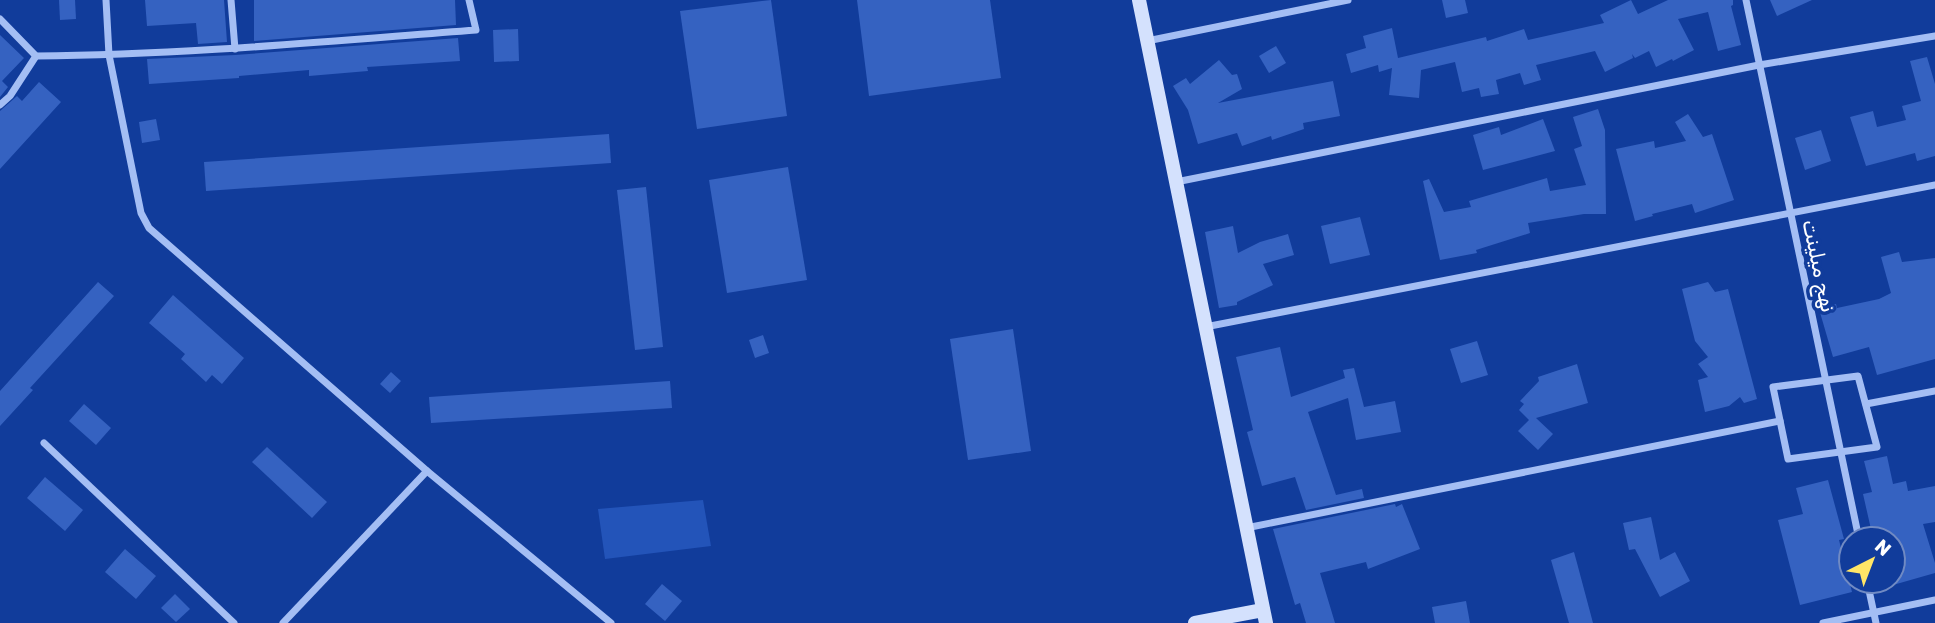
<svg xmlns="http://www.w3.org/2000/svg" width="1935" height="623" viewBox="0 0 1935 623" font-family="Rubik,Cairo,sans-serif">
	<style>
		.green { fill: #2354b9 }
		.building { fill: #3562c1 }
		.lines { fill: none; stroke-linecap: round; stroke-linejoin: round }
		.minor { stroke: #a4bef4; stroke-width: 7 }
		.secondary { stroke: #d4e1fd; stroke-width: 14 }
		.labels { text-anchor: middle; stroke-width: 7; stroke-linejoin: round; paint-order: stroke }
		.street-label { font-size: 21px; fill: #fff; stroke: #113c9b }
	</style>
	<rect width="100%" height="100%" fill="#113c9b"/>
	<polygon class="green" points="703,500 711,546 605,559 598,509"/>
	<g class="building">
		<polygon points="59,0 75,0 76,19 60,20"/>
		<polygon points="145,0 224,0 227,42 198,44 196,23 147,26"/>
		<polygon points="254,0 455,0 456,25 254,41"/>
		<polygon points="771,0 787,116 697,129 680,11"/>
		<polygon points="857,0 990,0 1001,78 869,96"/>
		<polygon points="1442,0 1465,0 1468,13 1446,18"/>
		<polygon points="1631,0 1638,14 1668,0 1733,0 1733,5 1731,6 1741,45 1718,51 1708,12 1678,19 1694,50 1673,61 1672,59 1656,67 1649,51 1635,58 1632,54 1633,58 1605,72 1595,51 1536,65 1541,80 1524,85 1520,73 1496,80 1499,94 1481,97 1479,88 1462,92 1455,62 1421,70 1419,98 1389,95 1392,68 1379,72 1378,65 1351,73 1346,54 1366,48 1363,36 1392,28 1398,58 1486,37 1487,41 1524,29 1528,40 1604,23 1600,15"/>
		<polygon points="1770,0 1812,0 1777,16"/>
		<polygon points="518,29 519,61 494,62 493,30"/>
		<polygon points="0,35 24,58 2,81 8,87 0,97"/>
		<polygon points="458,38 460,61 367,67 368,71 309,76 309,70 239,76 239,78 149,84 147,59 235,55"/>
		<polygon points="1276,46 1286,63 1269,73 1259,56"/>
		<polygon points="1927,57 1935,84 1935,156 1917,161 1915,153 1866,166 1850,117 1873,111 1877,127 1906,120 1902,106 1921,101 1910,61"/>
		<polygon points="1219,60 1232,75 1237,74 1242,89 1218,103 1333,81 1340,116 1303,123 1304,129 1272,140 1271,136 1242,146 1237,133 1198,144 1188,110 1173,86 1186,78 1190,84"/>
		<polygon points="39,82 61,102 0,169 0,111 17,96 22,101"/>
		<polygon points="1598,109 1605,130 1606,214 1584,214 1528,223 1530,233 1476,250 1477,253 1440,260 1423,181 1429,179 1444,212 1471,207 1469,201 1547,178 1550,191 1586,185 1574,149 1582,146 1573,117"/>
		<polygon points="1688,114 1703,137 1712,134 1734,200 1695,213 1692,204 1652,214 1653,216 1635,221 1616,149 1654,141 1655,148 1686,141 1675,122"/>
		<polygon points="156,119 160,140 142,143 139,122"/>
		<polygon points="1543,119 1555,151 1483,170 1473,135 1499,127 1501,135"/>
		<polygon points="1821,130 1831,161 1805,170 1795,138"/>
		<polygon points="609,134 611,163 206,191 204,162"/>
		<polygon points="788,167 807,280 727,293 709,180"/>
		<polygon points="646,187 663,347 635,350 617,190"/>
		<polygon points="1360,217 1370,255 1330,264 1321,226"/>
		<polygon points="1233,226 1238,253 1260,242 1288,234 1294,255 1263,264 1273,285 1237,302 1237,305 1219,308 1205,232"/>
		<polygon points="1899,252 1902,262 1935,258 1935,359 1877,375 1869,347 1833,357 1819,309 1836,304 1837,308 1879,299 1891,293 1881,257"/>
		<polygon points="98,282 114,296 30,388 33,390 0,426 0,391"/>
		<polygon points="1708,282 1715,292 1728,289 1757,399 1744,403 1740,397 1729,406 1705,412 1698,380 1708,377 1698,364 1708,357 1695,341 1682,289"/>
		<polygon points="173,295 244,358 222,384 212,375 206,382 181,359 185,354 149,323"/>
		<polygon points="1013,329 1031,451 968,460 950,339"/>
		<polygon points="763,335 769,353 755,358 749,340"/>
		<polygon points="1477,341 1488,375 1461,383 1450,349"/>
		<polygon points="1280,347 1291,397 1345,378 1343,370 1354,368 1364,407 1395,401 1401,432 1356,440 1348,398 1308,412 1336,495 1362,489 1364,498 1306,510 1295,477 1262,486 1247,432 1253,430 1236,357"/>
		<polygon points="1577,364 1588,403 1536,418 1553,434 1538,450 1518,431 1529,420 1519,410 1524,404 1520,401 1539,381 1538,377"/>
		<polygon points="391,372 401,381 390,393 380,384"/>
		<polygon points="670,381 672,408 431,423 429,397"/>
		<polygon points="84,404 111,428 96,445 69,421"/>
		<polygon points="267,447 327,502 312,518 252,462"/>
		<polygon points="1887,456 1893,484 1906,481 1908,491 1935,486 1935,522 1923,524 1935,563 1935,573 1893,585 1893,533 1873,538 1863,494 1872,492 1864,461"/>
		<polygon points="45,477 83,510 65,531 27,498"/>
		<polygon points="1828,480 1844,539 1839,540 1852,592 1800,605 1778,520 1803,514 1796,488"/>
		<polygon points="1395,504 1396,507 1402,504 1420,549 1368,569 1366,562 1320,573 1335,623 1306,623 1300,603 1295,605 1273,529"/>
		<polygon points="1651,517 1660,560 1675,552 1690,581 1660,597 1635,549 1629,550 1623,523"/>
		<polygon points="125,549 156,576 136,599 105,572"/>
		<polygon points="1574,552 1577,563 1593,623 1569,623 1551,560"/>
		<polygon points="662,584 682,601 665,621 645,604"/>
		<polygon points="175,594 190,609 176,622 161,608"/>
		<polygon points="1466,601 1470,623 1435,623 1432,607"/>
	</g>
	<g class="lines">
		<g class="minor">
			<polyline points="106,0 109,55 141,213 149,228 427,471 611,623"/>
			<polyline points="231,0 235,49"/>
			<polyline points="1746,0 1859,539"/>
			<path d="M 0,19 L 36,56 C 183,55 330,41 476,30 L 469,0"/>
			<polyline points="1147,41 1348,0"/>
			<polyline points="0,105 10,96 36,56"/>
			<polyline points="1176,182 1759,65 1935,36"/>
			<polyline points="1205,327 1935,185"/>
			<polygon points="1858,376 1877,447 1788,459 1773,387"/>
			<polyline points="1866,404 1935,391"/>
			<polyline points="44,443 234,623"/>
			<polyline points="1246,528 1780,421"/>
			<polyline points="1867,581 1876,623"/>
			<polyline points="283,623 427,471"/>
			<polyline points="1823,623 1935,600"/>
		</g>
		<g class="secondary">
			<polyline points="1139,0 1266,623"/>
			<polyline points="1195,623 1263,610"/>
		</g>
	</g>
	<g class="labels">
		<g class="street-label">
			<text transform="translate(1819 266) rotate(78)" y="7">نهج ميلينت</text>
		</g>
	</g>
	<g transform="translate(1872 560) rotate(42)"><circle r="33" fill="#113c9b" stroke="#708ac3" stroke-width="2"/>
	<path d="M0-5L12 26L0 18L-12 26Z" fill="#ffe667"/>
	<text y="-10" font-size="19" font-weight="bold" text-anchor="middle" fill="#ffffff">N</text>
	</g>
</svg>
